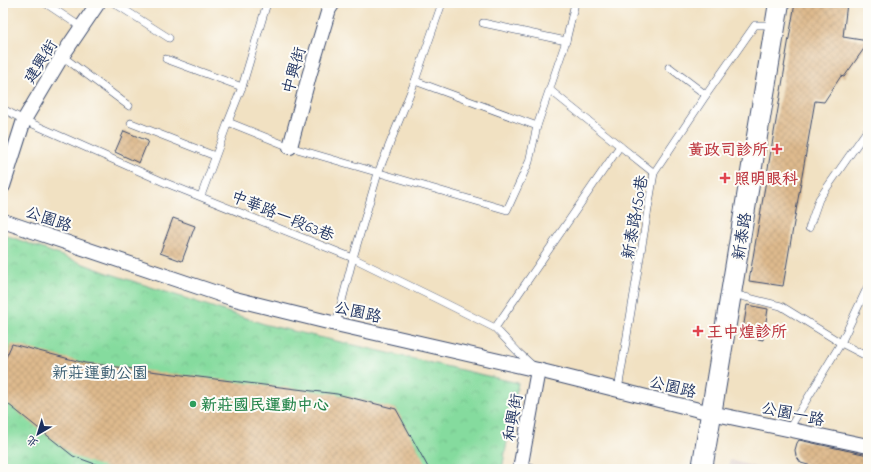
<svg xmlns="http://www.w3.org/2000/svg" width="871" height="472" viewBox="0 0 871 472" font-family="'Indie Flower','LXGW WenKai TC',sans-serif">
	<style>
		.industrial { fill: #d1bfbd }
		.park { fill: url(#park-crowns); stroke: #50857e }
		.building { fill: url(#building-cross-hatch) }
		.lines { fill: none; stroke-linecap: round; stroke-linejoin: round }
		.service-casing { stroke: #3b4a6d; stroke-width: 8 }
		.minor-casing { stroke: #3b4a6d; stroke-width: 16 }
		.secondary-casing { stroke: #3b4a6d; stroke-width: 22 }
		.service { stroke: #fff; stroke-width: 7 }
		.minor { stroke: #fff; stroke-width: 14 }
		.secondary { stroke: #fff; stroke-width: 20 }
		.health-dot { fill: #e0444e; stroke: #fdfcf7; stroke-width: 1.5 }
		.leisure-dot { fill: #2e9e5b; stroke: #fdfcf7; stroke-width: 1.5 }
		.labels { text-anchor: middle; stroke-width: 4; stroke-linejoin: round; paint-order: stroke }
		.street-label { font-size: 16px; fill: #1b2f5e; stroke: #fdfcf7 }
		.health-label { font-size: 16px; font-weight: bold; fill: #be3a42; stroke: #fdfcf7; text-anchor: start }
		.park-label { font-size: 16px; fill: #365a6e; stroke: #fdfcf7 }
		.leisure-label { font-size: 16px; font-weight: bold; fill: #27864d; stroke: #fdfcf7; text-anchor: start }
	</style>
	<defs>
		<pattern id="park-crowns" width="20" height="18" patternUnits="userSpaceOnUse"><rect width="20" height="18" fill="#85db9e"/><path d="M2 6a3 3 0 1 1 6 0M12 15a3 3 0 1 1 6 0" fill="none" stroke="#72bc8a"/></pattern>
		<pattern id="building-cross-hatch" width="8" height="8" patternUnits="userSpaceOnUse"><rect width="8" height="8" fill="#deba8d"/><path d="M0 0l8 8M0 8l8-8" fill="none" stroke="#bea07c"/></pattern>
	</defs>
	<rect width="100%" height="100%" fill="#fdfcf7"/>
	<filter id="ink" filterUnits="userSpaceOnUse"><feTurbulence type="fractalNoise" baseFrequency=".025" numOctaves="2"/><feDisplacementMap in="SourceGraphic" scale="8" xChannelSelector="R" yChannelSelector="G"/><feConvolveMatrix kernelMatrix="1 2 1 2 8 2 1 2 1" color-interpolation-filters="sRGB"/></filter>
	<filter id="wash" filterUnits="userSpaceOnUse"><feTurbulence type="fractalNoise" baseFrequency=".012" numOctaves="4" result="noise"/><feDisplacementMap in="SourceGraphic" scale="16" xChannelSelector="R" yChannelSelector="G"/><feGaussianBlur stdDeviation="0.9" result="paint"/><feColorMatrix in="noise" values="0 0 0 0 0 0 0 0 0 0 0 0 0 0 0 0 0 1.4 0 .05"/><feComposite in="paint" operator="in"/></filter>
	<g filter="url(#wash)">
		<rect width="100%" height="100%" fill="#f1e1c2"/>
		<polygon class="industrial" points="730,460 763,469 728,469"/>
		<polygon class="park" points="3,234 105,272 267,325 518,383 502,469 3,469"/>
		<g id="blocks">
			<g class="building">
				<polygon points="795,3 847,3 843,37 868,41 868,43 844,77 841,76 824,102 815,101 783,286 749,281 780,97 785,67 784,67"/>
				<polygon points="124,131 148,141 139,163 115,152"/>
				<polygon points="173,218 195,226 182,261 160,253"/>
				<polygon points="747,305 768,309 763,340 742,336"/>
				<polygon points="12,344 85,363 337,394 396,409 429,469 109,469 73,456 3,400 3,364"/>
				<polygon points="799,440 868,455 868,469 822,469 801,463 796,456 795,450 797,443"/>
			</g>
		</g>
	</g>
	<g filter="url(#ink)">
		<use href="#blocks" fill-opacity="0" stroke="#3b4a6d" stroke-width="1"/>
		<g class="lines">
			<g class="service-casing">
				<g id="service">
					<polyline points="45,3 81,27"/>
					<polyline points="114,3 169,38"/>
					<polyline points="483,23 566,41"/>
					<polyline points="62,56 129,106"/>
					<polyline points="166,59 242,87"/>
					<polyline points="669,67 706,95"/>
					<polyline points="415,81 537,126"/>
					<polyline points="550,90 620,146 654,173"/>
					<polyline points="3,109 24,120 166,183 353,258 441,301 495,328 518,352 533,366"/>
					<polyline points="228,122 290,147 507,210 529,162 537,126 566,41 575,3"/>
					<polyline points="131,123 215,156"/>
					<polyline points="201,196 228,122 242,87 267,3"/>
					<polyline points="809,228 819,199 868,129"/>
					<polyline points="733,294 781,306 841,343 868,357"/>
					<polyline points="336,324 353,258 378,173 415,81 442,3"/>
					<polyline points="495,328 620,146"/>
					<polyline points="618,390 654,173 706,95 755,25 774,25"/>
					<polyline points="789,429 841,343 868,286"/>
					<polyline points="521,463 536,469"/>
				</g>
			</g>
			<g class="minor-casing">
				<g id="minor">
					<polyline points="290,147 309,76 329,9 333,3"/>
					<polyline points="3,186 24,120 62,56 98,3"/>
					<polyline points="3,221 231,298 336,324 538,370 711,413 868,446"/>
					<polyline points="520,469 538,370"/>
				</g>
			</g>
			<g class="secondary-casing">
				<polyline id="secondary" points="702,469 779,3"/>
			</g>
			<use href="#service" class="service"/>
			<use href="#minor" class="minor"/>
			<use href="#secondary" class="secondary"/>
		</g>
	</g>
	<g class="health-dot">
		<path d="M775 143h4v4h4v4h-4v4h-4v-4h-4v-4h4z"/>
		<path d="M723 172h4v4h4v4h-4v4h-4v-4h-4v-4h4z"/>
		<path d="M696 325h4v4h4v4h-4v4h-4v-4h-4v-4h4z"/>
	</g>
	<circle class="leisure-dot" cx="193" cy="404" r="4"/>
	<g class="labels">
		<g class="street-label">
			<text transform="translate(40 61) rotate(-58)" y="6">建興街</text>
			<text transform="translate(293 70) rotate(-74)" y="6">中興街</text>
			<text transform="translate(283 215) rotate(22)" y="6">中華路一段63巷</text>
			<text transform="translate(634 217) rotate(-80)" y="6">新泰路150巷</text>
			<text transform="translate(49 218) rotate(19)" y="6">公園路</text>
			<text transform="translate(741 236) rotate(-81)" y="6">新泰路</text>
			<text transform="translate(358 311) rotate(13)" y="6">公園路</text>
			<text transform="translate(673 386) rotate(14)" y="6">公園路</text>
			<text transform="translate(793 413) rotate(12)" y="6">公園一路</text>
			<text transform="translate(512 417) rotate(-80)" y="6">和興街</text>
		</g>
		<g class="health-label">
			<text x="768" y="155" text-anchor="end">黃政司診所</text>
			<text x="734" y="184">照明眼科</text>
			<text x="707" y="337">王中煌診所</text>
		</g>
		<g class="park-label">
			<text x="100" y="378">新莊運動公園</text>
		</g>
		<g class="leisure-label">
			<text x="201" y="410">新莊國民運動中心</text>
		</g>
	</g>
	<rect width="871" height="472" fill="none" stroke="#fdfcf7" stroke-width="16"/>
	<g transform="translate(38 434) rotate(218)" stroke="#fdfcf7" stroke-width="3" paint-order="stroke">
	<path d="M0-3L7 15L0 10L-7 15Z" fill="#1b2f5e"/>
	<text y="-6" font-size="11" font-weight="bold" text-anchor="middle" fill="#1b2f5e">北</text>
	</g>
</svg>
